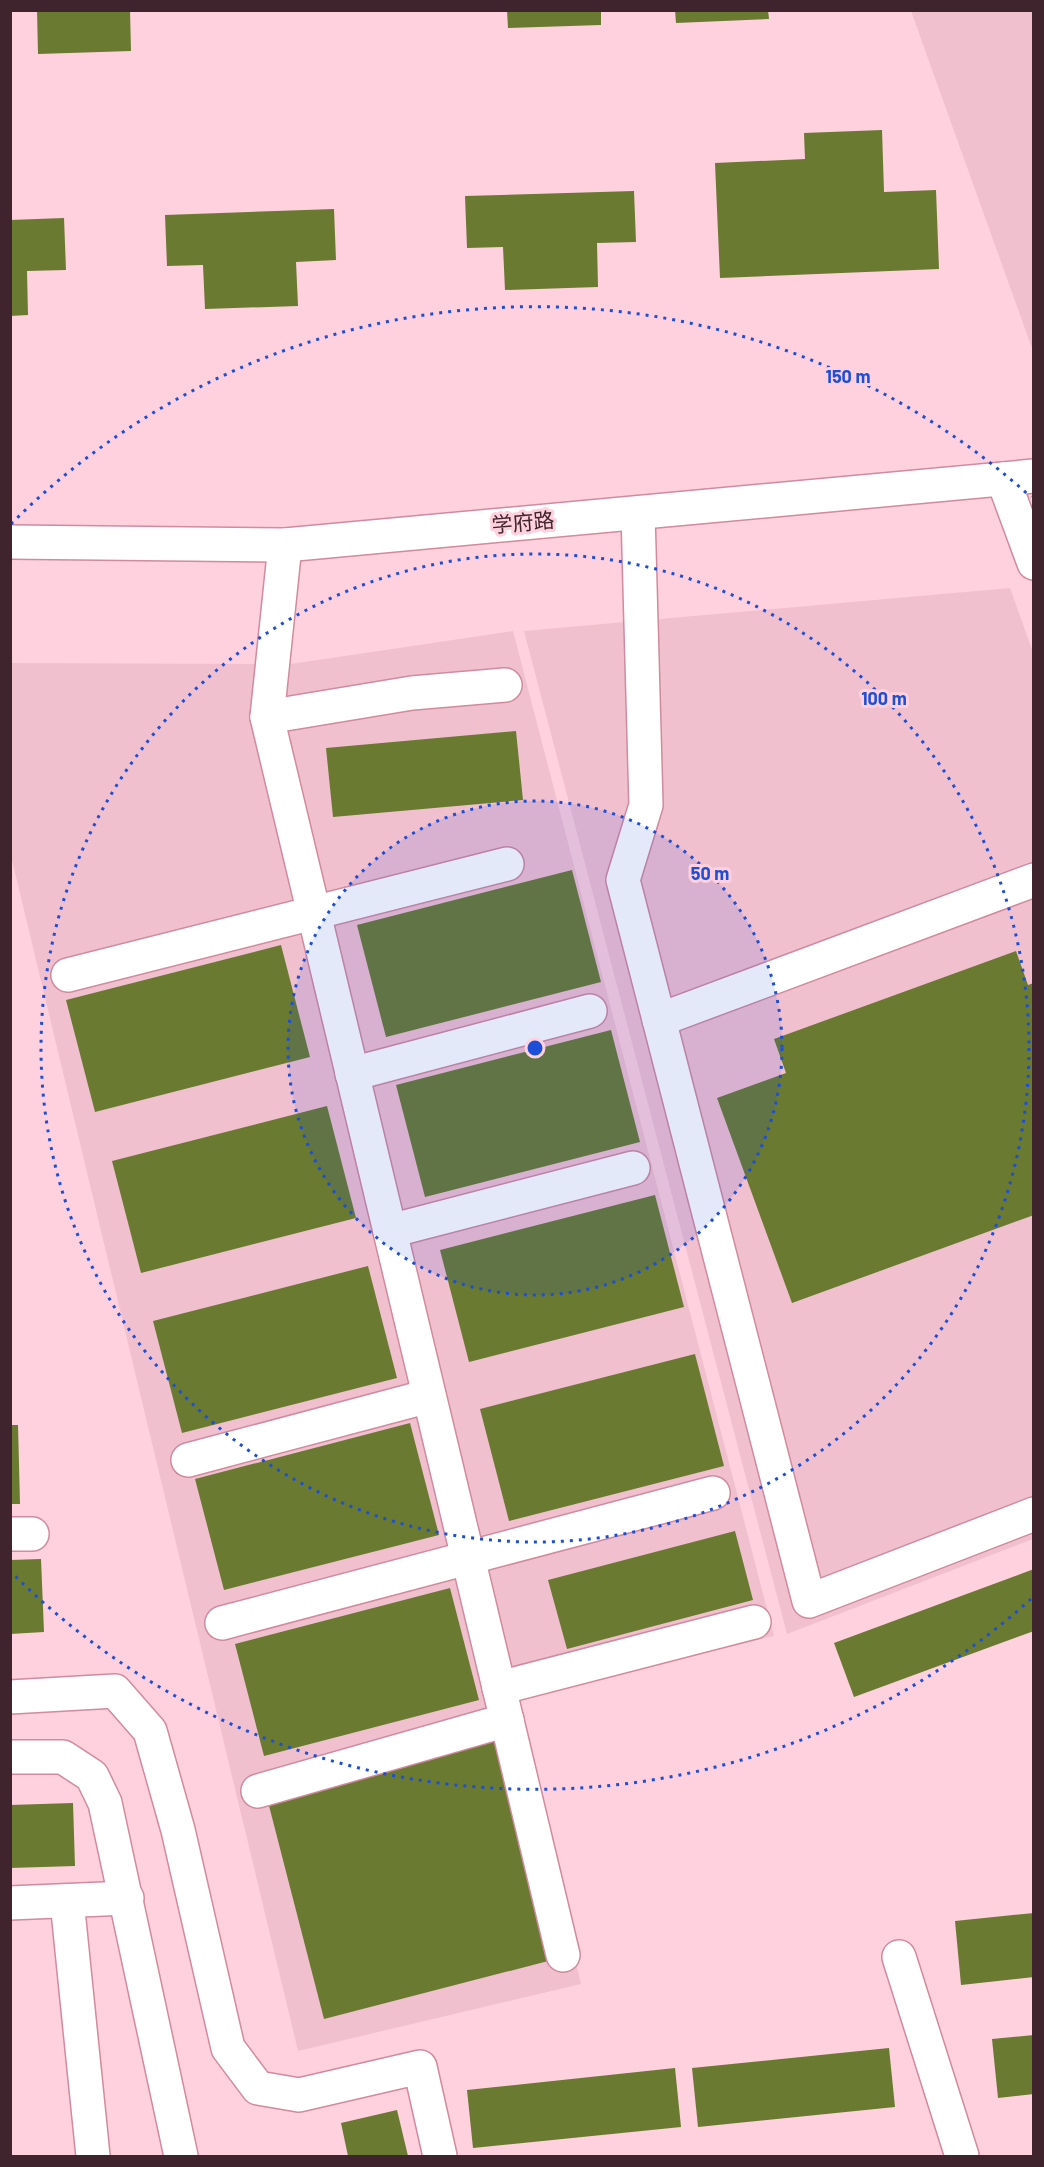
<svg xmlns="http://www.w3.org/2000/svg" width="1044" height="2167" viewBox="0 0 1044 2167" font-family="Barlow,'Noto Sans SC',sans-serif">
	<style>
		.built { fill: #f1c0ce }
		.building { fill: #6a7a31 }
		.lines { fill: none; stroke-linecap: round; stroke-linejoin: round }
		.minor-casing { stroke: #d18a9f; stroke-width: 36 }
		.minor { stroke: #fff; stroke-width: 33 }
		.ring { fill: none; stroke: #1d4ed8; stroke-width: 3; stroke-dasharray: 3 6 }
		.labels { text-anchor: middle; stroke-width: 6; stroke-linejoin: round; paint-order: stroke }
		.street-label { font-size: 21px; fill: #40242d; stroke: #ffd0dd }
		.centre { fill: #1d4ed8; stroke: #ffd0dd; stroke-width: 3 }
		.ring-label { font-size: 18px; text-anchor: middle; font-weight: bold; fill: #1d4ed8; stroke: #ffd0dd; stroke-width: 6; stroke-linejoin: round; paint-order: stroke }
	</style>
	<rect width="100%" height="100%" fill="#ffd0dd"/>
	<g class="built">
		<polygon points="911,11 1033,11 1033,351"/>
		<polygon points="1010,588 1034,655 1033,1539 787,1634 524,631"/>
		<polygon points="513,631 774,1636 514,1698 581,1984 298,2051 11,856 10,663 291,664"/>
	</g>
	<g class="building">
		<polygon points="37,10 130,10 131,51 38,54"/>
		<polygon points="507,10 601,10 601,25 508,28"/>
		<polygon points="675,10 768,10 769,19 676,23"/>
		<polygon points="882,130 884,192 936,190 939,269 720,278 715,163 805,159 804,133"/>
		<polygon points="634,191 636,242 597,243 598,287 505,290 503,247 467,248 465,196"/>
		<polygon points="334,209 336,260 296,262 298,306 205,309 203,265 167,266 165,215"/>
		<polygon points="64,218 66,270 27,271 28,315 10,316 10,220"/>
		<polygon points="516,731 523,800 333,817 326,748"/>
		<polygon points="572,870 601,982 386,1037 357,925"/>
		<polygon points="281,945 310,1057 95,1112 66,1000"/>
		<polygon points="1016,951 1028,985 1034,983 1034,1215 792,1303 717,1098 786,1073 774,1039"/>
		<polygon points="611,1030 640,1142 425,1197 396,1085"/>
		<polygon points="327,1106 356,1218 141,1273 112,1161"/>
		<polygon points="655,1195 684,1307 469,1362 440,1250"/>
		<polygon points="368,1266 397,1378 182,1433 153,1321"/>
		<polygon points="695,1354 724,1466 509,1521 480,1409"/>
		<polygon points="410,1423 439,1535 224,1590 195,1479"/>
		<polygon points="10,1425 18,1425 20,1504 10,1504"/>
		<polygon points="735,1531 753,1600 567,1649 548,1580"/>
		<polygon points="41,1559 44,1632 10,1634 10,1560"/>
		<polygon points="1034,1569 1034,1631 854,1697 834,1643"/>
		<polygon points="450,1588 479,1700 264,1756 235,1644"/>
		<polygon points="495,1739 552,1960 324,2019 267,1798"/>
		<polygon points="73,1803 75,1866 10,1868 10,1805"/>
		<polygon points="1034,1913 1034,1977 961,1985 955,1921"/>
		<polygon points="1034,2035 1034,2094 998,2098 992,2039"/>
		<polygon points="889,2048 895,2107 698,2127 692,2068"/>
		<polygon points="675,2068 681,2127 473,2148 467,2090"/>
		<polygon points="397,2110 408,2156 348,2156 341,2123"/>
	</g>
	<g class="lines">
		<g class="minor-casing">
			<g id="minor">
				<polyline points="1003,479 1034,563"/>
				<polyline points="638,513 646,805 623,880 809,1601 1034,1514"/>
				<polyline points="10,542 285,545 1034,476"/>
				<polyline points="285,545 267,717 563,1955"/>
				<polyline points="267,717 412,693 505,685"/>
				<polyline points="68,975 507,864"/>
				<polyline points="659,1020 1034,880"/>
				<polyline points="352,1074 590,1011"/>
				<polyline points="390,1231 633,1168"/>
				<polyline points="188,1460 429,1396"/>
				<polyline points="10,1534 32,1534"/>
				<polyline points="222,1623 713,1493"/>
				<polyline points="499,1688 754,1622"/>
				<polyline points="10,1697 115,1691 150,1731 178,1830 228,2048 258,2088 299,2095 420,2067 440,2156"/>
				<polyline points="10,1757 63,1757 92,1776 105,1803 181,2156"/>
				<polyline points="258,1791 507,1720"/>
				<polyline points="67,1901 93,2156"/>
				<polyline points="10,1903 127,1898"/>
				<polyline points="899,1957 962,2156"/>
			</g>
		</g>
		<use href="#minor" class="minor"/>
	</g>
	<circle cx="535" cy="1048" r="247" fill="#1d4ed8" fill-opacity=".12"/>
	<g class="ring">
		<circle cx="535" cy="1048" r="247"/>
		<circle cx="535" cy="1048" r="494"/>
		<path d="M1031 1599A741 741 0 0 1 11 1572M11 524A741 741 0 0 1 1031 497"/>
	</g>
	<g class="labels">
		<g class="street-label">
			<text transform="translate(523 523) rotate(-5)" y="7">学府路</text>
		</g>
	</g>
	<circle cx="535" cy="1048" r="9" class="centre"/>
	<g class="ring-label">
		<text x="848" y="383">150 m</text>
		<text x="884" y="705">100 m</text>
		<text x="710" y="880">50 m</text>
	</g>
	<rect width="1044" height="2167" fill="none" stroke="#40242d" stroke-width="24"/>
</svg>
